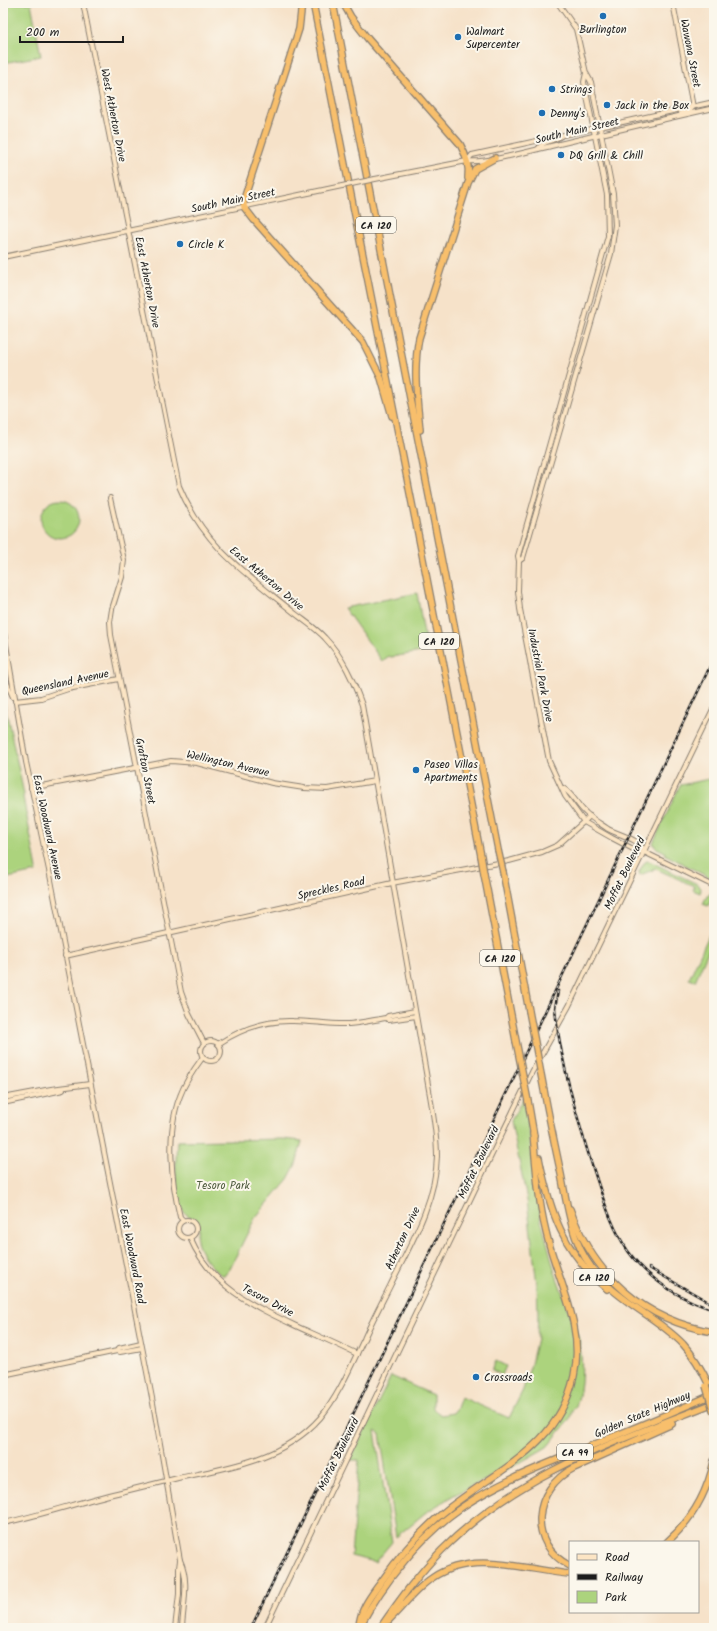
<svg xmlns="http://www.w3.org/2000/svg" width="717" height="1631" viewBox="0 0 717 1631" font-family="Kalam,sans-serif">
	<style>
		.green { fill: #acd37d; stroke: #64784c }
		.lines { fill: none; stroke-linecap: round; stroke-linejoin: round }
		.secondary-casing { stroke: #897f72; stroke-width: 6 }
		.highway-casing { stroke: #897f72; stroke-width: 8 }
		.secondary { stroke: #fce5c4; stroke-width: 4 }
		.highway { stroke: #f8bf6c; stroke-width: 5.5 }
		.rail-casing { stroke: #1c1c1c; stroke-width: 2.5 }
		.rail { stroke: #fbf7ec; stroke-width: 1; stroke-dasharray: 3; stroke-linecap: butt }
		.secondary-bridge-casing { stroke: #897f72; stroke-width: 6; stroke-linecap: butt }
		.highway-bridge-casing { stroke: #897f72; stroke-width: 8; stroke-linecap: butt }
		.secondary-bridge { stroke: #fce5c4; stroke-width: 4 }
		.highway-bridge { stroke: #f8bf6c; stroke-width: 5.5 }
		.poi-dot { fill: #1f6fb2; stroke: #fbf7ec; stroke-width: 1.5 }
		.labels { text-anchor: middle; stroke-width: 4; stroke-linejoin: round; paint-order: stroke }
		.shield { fill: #fbf7ec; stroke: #5f5e5a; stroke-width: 1 }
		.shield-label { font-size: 10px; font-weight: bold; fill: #1c1c1c }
		.poi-label { font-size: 11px; fill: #1c1c1c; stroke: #fbf7ec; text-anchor: start }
		.street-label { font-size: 11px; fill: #1c1c1c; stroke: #fbf7ec }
		.park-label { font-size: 11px; fill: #4e5c3e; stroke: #fbf7ec }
	</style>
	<rect width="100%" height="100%" fill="#fbf7ec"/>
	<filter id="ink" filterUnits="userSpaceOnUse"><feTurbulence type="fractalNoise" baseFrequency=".025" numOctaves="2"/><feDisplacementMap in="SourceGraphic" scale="8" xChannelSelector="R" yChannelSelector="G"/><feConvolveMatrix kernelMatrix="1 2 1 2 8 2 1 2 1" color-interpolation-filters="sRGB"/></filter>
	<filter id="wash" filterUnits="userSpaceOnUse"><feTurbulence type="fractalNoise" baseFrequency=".012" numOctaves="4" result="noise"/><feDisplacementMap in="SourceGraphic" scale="16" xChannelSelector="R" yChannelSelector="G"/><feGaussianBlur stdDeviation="0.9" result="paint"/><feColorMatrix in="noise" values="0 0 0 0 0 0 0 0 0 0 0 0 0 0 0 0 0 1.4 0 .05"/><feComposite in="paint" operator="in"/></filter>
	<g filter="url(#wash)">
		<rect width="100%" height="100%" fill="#f6e2c9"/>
		<g class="green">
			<polygon points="3,3 31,3 41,56 3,63"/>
			<circle cx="60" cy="519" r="19"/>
			<polygon points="417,593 427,651 391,657 389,656 382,661 344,608"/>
			<polygon points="3,696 24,794 23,797 37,869 36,872 3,879"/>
			<polygon points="714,778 714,880 666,855 665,852 655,847 653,843 680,785"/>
			<polygon points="647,861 649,861 697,884 701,890 700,893 693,890 694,886 654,868 653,870 640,875 639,872 644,863"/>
			<polygon points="714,892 714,898 712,897 708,906 703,904 707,895"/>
			<polygon points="714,924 714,938 695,981 689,979"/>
			<path d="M 523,1098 L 530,1137 L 536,1192 L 541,1220 L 555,1272 L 579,1339 C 583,1363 583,1384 576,1407 L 573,1409 L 569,1420 L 547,1447 L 512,1467 L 454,1495 L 425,1513 L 396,1537 L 380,1434 L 375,1431 L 392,1542 L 375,1562 L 351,1556 L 359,1460 L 350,1460 L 391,1376 L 433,1395 L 433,1409 L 441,1415 L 453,1413 L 457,1408 L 461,1397 L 509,1418 L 523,1390 L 531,1364 L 537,1338 L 538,1313 L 537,1285 L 527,1200 L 511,1121 Z"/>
			<path d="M 283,1139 L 302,1141 L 296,1164 L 288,1179 L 255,1218 L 229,1270 L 225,1275 L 221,1275 C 212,1268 198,1252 197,1240 C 197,1235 200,1230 198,1225 C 196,1218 187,1217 183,1211 C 173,1193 176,1160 177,1141 Z"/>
			<polygon points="496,1361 506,1366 502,1375 492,1370"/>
		</g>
	</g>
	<g filter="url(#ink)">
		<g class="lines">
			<g class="secondary-casing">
				<g id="secondary">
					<polyline points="673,3 693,107 690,110 681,113"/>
					<polyline points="586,73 584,82 607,195 608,236 518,556 519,561 518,591 520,609 549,761 565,796 584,822 612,838 637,851 644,852 714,886"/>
					<path d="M 538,149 C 543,140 553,142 561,136"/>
					<polyline points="467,161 472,155 714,102"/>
					<path d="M 375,179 L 467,161 C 489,163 529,151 551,146 C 605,133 660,120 714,108"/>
					<polyline points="3,257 342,186"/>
					<polyline points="110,498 124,560 122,577 112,609 110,622 111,635 181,992 189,1014 204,1043"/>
					<polyline points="519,561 523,558 611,254 615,225 613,194 591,82 586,73 576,29 558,3"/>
					<path d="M 3,627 L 26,762 L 50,875 L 153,1403 L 180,1560 C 190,1581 183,1605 182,1628"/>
					<polyline points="3,666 6,681 13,697"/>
					<polyline points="15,701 41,698 68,689 119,679"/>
					<polyline points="31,788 171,761 197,763 272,783 304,788 327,789 375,781"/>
					<path d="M 563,788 C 573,794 577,805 586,813 C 592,819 601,824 608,829 C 619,835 640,839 644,851"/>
					<polyline points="65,956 392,883 509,861 542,852 558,845 590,816"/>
					<polyline points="386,1018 389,1020 416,1016"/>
					<circle cx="211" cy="1051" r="10"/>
					<path d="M 218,1044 C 241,1029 265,1020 293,1021 C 312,1021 331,1025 349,1024 C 361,1023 374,1020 386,1018 L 388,1016 L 415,1011"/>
					<polyline points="3,1098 51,1089 90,1084"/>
					<polyline points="3,1103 63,1090"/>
					<circle cx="187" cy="1229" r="9"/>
					<path d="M 183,1220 L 180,1217 C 171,1181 166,1132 180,1096 C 185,1082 194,1069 203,1057"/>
					<path d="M 190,1238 C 211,1286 251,1305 296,1326 C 316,1335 337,1344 357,1354"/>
					<polyline points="117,1351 119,1348 141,1343"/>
					<polyline points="3,1375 117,1351 120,1352 142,1348"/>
					<path d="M 3,1523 C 42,1515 79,1502 117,1493 C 138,1488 158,1483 178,1478 C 229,1468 284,1459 320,1418 C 339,1395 351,1366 364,1339 C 372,1321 381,1304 390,1286 C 410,1245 436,1202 437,1156 C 437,1134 433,1112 429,1090 L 362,705 C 353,680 343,657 325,638 C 316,628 303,620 292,611 C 245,573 203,545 179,486 L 83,3"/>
					<polyline points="175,1628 179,1594 179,1568 180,1560"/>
					<polyline points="265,1628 479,1181 532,1072 569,1006 714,707"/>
				</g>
			</g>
			<g class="highway-casing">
				<g id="highway">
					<polyline points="302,3 299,29 244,199 244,207 254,220 363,342 381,378 392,416"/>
					<polyline points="313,3 425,569 481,856"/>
					<polyline points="333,3 498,850"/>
					<path d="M 343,3 L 351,17 L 368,39 L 460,144 C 466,155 470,166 468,178"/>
					<path d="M 420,430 C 417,399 413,369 419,338 L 468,183 L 475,169 L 495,158"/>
					<polyline points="503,872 529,1011"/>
					<polyline points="484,874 516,1041"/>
					<path d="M 544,1090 C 549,1118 555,1146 561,1174 C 569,1214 572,1249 602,1280 C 626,1305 659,1319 683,1344 C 694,1356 702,1370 709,1385"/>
					<polyline points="528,1101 534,1136"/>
					<path d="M 539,1158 C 550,1212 563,1252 607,1289"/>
					<path d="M 570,1209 C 593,1275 644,1321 714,1332"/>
					<path d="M 667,1542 C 692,1520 707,1494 714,1461"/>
					<path d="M 570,1566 C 527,1544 532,1489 574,1468 L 672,1424"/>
					<path d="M 388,1621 C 403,1607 415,1589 432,1578 C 473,1550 525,1570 570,1574"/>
					<path d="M 360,1626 C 383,1583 421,1535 462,1507 C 496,1484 534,1469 571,1454 C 619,1434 667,1415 714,1394"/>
					<path d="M 359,1627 C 360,1609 371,1596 381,1582 C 400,1555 423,1528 449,1508 C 500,1468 559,1446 574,1376 C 585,1325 557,1280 546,1232 C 538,1200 536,1166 533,1133"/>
					<path d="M 380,1628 C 399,1601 419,1573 442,1550 C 519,1473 615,1442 714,1403"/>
				</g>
			</g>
			<use href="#secondary" class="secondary"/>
			<use href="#highway" class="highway"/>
			<g class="rail-casing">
				<g id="rail">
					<path d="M 558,991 L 555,1008 L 556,1018 C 563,1071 578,1123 595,1174 C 604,1201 612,1228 628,1251 C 649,1280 680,1299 714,1310"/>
					<polyline points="649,1268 714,1305"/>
					<polyline points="251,1628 714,658"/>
				</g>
			</g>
			<use href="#rail" class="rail"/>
			<g class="secondary-bridge-casing">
				<polyline id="secondary-bridge" points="342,186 375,179"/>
			</g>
			<g class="highway-bridge-casing">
				<g id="highway-bridge">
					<polyline points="498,850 503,872"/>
					<polyline points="481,856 484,874"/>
					<polyline points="529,1011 544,1090"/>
					<polyline points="516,1041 528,1101"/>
					<polyline points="706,1386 714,1413"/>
				</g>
			</g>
			<use href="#secondary-bridge" class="secondary-bridge"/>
			<use href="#highway-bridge" class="highway-bridge"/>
		</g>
	</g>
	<g class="poi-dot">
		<circle cx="603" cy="16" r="4"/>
		<circle cx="458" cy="37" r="4"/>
		<circle cx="552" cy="89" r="4"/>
		<circle cx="607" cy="105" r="4"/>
		<circle cx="542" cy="113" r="4"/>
		<circle cx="561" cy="155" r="4"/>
		<circle cx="180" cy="244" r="4"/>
		<circle cx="416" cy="770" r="4"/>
		<circle cx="476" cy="1377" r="4"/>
	</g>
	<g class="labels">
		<g class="shield">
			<rect x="356" y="217" width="40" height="16" rx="3"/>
			<rect x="419" y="633" width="40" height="16" rx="3"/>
			<rect x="480" y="950" width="40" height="16" rx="3"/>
			<rect x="574" y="1269" width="40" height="16" rx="3"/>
			<rect x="557" y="1444" width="36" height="16" rx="3"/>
		</g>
		<g class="shield-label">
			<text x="376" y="229">CA 120</text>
			<text x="439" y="645">CA 120</text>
			<text x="500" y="962">CA 120</text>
			<text x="594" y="1281">CA 120</text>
			<text x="575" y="1456">CA 99</text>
		</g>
		<g class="poi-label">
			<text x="603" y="33" text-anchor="middle">Burlington</text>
			<text x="466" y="35">Walmart<tspan x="466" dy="13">Supercenter</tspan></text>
			<text x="560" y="93">Strings</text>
			<text x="615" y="109">Jack in the Box</text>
			<text x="550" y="117">Denny's</text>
			<text x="569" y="159">DQ Grill &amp; Chill</text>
			<text x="188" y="248">Circle K</text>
			<text x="424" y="768">Paseo Villas<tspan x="424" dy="13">Apartments</tspan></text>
			<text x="484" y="1381">Crossroads</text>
		</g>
		<g class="street-label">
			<text transform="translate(691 53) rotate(79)" y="4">Wawona Street</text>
			<text transform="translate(114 115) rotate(79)" y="4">West Atherton Drive</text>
			<text transform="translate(577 130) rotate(-13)" y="4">South Main Street</text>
			<text transform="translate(233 200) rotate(-12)" y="4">South Main Street</text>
			<text transform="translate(148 282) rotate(79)" y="4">East Atherton Drive</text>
			<text transform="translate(267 578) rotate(40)" y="4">East Atherton Drive</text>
			<text transform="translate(541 675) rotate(79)" y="4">Industrial Park Drive</text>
			<text transform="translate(65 682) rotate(-12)" y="4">Queensland Avenue</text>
			<text transform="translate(228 763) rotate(13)" y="4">Wellington Avenue</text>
			<text transform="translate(146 771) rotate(79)" y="4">Grafton Street</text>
			<text transform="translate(48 827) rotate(78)" y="4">East Woodward Avenue</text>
			<text transform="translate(624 873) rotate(-64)" y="4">Moffat Boulevard</text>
			<text transform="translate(331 888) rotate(-13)" y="4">Spreckles Road</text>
			<text transform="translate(478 1162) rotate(-64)" y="4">Moffat Boulevard</text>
			<text transform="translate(402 1238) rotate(-65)" y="4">Atherton Drive</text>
			<text transform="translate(133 1256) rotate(79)" y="4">East Woodward Road</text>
			<text transform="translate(268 1300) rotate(28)" y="4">Tesoro Drive</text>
			<text transform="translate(642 1414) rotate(-23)" y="4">Golden State Highway</text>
			<text transform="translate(338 1454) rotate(-64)" y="4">Moffat Boulevard</text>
		</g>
		<g class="park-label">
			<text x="223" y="1189">Tesoro Park</text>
		</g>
	</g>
	<rect width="717" height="1631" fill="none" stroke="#fbf7ec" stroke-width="16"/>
	<rect x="569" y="1541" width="130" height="72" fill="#fbf7ec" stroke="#a29f99"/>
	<rect x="577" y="1554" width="20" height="6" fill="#fce5c4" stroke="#a29f99"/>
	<text x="605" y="1561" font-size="12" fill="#1c1c1c">Road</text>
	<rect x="577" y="1574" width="20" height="6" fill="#1c1c1c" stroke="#a29f99"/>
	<text x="605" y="1581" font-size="12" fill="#1c1c1c">Railway</text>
	<rect x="577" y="1591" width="20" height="12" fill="#acd37d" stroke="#a29f99"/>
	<text x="605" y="1601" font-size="12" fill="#1c1c1c">Park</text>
	<path d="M20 36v6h103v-6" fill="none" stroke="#1c1c1c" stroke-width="2"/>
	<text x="26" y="36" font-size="12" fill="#1c1c1c" stroke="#fbf7ec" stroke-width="3" paint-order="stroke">200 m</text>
</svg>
